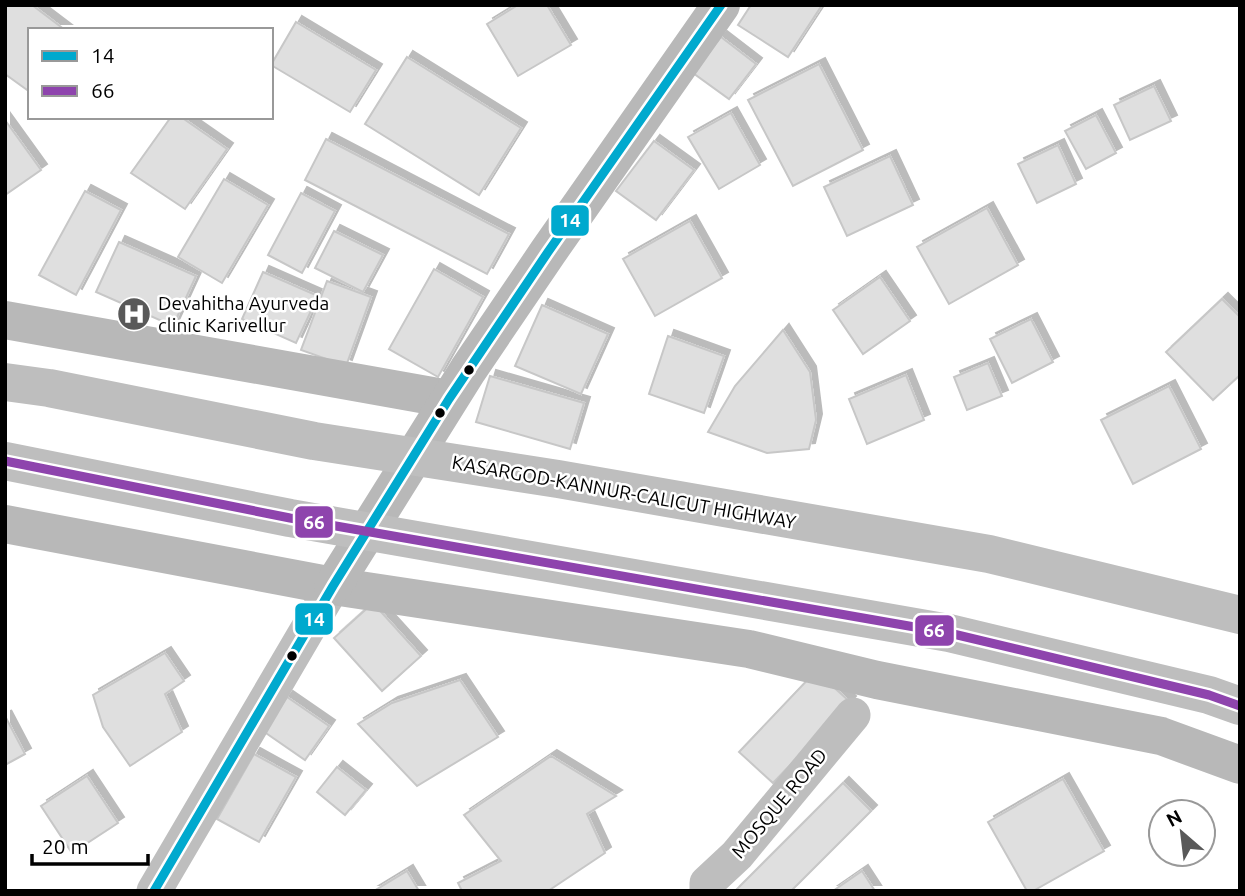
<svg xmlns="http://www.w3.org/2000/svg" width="1245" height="896" viewBox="0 0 1245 896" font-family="Ubuntu,sans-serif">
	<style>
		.building { fill: #dfdfdf; stroke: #c7c7c7; stroke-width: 2; filter: url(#shadow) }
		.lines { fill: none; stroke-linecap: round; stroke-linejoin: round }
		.street { stroke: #bebebe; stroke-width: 35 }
		.secondary { stroke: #b8b8b8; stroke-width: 38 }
		.highway { stroke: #bebebe; stroke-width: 38 }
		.bus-1-casing { stroke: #fff; stroke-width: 14 }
		.bus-2-casing { stroke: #fff; stroke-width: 14 }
		.bus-1 { stroke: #00a9ce; stroke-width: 9 }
		.bus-2 { stroke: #8e44ad; stroke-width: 9 }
		.bus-dot { fill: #000; stroke: #fff; stroke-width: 2.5 }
		.labels { text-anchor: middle; stroke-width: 5; stroke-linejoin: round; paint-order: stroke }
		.poi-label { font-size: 19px; fill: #000; stroke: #fff; text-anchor: start }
		.street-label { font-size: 19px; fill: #000; stroke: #fff }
		.line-badge { stroke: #fff; stroke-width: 2.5 }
		.badge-label { font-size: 19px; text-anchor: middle; font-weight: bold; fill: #fff }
	</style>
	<defs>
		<filter id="shadow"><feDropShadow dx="6" dy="-6" stdDeviation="0" flood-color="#0004"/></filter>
	</defs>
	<rect width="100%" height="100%" fill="#fff"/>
	<g class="building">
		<polygon points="6,5 32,5 65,30 30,30 30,92 5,74"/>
		<polygon points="518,5 547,5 571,45 518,76 487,24"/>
		<polygon points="751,5 822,5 788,57 738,25"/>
		<polygon points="296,22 376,70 350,112 271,65"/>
		<polygon points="721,37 756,64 729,99 693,73"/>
		<polygon points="407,57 521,128 479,195 365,124"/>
		<polygon points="819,64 863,150 793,186 748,100"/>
		<polygon points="1154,86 1171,121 1130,140 1114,105"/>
		<polygon points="731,113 760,165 719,189 688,137"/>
		<polygon points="1096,115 1116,153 1086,169 1065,131"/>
		<polygon points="171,117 181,117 227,149 185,209 131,173"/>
		<polygon points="5,120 41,170 5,195"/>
		<polygon points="326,139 509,234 487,274 305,180"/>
		<polygon points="654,141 694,170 656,220 616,191"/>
		<polygon points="1058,145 1076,184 1037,203 1018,164"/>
		<polygon points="890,156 913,205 847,236 824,187"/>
		<polygon points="224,179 268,205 222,283 178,257"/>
		<polygon points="85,191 121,210 76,295 39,275"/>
		<polygon points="301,193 335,211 302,273 268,255"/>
		<polygon points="987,208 1018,265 949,304 917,247"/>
		<polygon points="690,221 722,278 655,316 623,259"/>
		<polygon points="334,231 383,255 363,292 315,268"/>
		<polygon points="119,242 196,276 173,326 96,292"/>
		<polygon points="434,269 483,297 438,377 389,349"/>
		<polygon points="263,272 318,296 296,343 242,319"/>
		<polygon points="880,277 910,321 863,354 833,310"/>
		<polygon points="327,281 371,297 346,366 301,350"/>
		<polygon points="1222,299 1240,317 1240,375 1213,400 1166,352"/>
		<polygon points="542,305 608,334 581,394 515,366"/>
		<polygon points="1031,319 1053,362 1012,383 990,339"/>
		<polygon points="783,330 810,372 816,420 809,449 767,453 708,432 735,386"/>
		<polygon points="668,336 724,356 704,413 649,394"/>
		<polygon points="988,363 1002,396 967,410 954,377"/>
		<polygon points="906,375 924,420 867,444 849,399"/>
		<polygon points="490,376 584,403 570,449 476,422"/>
		<polygon points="1169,386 1201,449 1133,484 1101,420"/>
		<polygon points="373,603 421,656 382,691 334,638"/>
		<polygon points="165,653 184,681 165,694 182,732 130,766 103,727 93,695"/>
		<polygon points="816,671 850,702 773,783 739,752"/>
		<polygon points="460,680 498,737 417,786 358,724 392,703"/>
		<polygon points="287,697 329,726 305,760 263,731"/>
		<polygon points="5,716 25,754 5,765"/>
		<polygon points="254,754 296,777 259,842 217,819"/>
		<polygon points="551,756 616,796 587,814 605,853 548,891 462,891 458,883 501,861 464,815"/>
		<polygon points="337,767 366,790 345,815 317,792"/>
		<polygon points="87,776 118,823 72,853 41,806"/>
		<polygon points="1063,779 1104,851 1033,891 1027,891 988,822"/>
		<polygon points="843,783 871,811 791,891 735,891"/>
		<polygon points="407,871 419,891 374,891"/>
		<polygon points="862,871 875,891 833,891"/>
	</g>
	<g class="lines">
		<g class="street">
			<polyline points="154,891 333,586"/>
			<polyline points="707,891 707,883 737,855 853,715"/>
		</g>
		<g class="secondary">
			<polyline points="5,320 449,399"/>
			<polyline points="5,524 333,586 749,649 877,680 1161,736 1240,765"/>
			<polyline points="333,586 468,370 548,252 721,5"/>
		</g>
		<g class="highway">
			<polyline points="5,382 49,388 314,441 558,479 989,554 1240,615"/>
			<polyline points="5,461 290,518 949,633 1209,695 1240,706"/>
		</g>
		<g class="bus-1-casing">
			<polyline id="bus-1" points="154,891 333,586 449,399 548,252 721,5"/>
		</g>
		<g class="bus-2-casing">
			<polyline id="bus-2" points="5,461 290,518 949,633 1209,695 1240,706"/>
		</g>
		<use href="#bus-1" class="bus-1"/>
		<use href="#bus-2" class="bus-2"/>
	</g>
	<defs>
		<g id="hospital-disc" transform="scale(1.75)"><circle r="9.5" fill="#595959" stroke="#fff"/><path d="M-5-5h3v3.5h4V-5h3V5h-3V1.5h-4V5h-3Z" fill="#fff"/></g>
	</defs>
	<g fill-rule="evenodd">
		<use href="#hospital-disc" x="134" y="314"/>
	</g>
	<g class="bus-dot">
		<circle cx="469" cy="370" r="6"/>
		<circle cx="440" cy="413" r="6"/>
		<circle cx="292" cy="656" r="6"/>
	</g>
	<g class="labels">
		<g class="poi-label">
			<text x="158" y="310">Devahitha Ayurveda<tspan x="158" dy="22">clinic Karivellur</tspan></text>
		</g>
		<g class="street-label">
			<text transform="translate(624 492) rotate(10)" y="7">KASARGOD-KANNUR-CALICUT HIGHWAY</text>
			<text transform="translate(779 803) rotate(-50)" y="7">MOSQUE ROAD</text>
		</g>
	</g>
	<g class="line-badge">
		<rect x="550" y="204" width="40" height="33" rx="7" fill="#00a9ce"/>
		<rect x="294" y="505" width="40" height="34" rx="7" fill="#8e44ad"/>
		<rect x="294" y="602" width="40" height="34" rx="7" fill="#00a9ce"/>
		<rect x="914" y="614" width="41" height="33" rx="7" fill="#8e44ad"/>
	</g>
	<g class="badge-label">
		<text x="570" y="227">14</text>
		<text x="314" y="529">66</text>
		<text x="314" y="626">14</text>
		<text x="934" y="637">66</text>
	</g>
	<rect width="1245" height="896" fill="none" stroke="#000000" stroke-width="14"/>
	<rect x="28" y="28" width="245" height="91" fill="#ffffff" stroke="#999999" stroke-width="2"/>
	<rect x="42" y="51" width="35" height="10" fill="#00a9ce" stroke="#999999" stroke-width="2"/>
	<text x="91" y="63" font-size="21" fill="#000000">14</text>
	<rect x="42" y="86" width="35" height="10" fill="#8e44ad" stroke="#999999" stroke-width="2"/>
	<text x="91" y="98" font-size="21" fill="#000000">66</text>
	<g transform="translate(1182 833) rotate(332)"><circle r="33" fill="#ffffff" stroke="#999999" stroke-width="2"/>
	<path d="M0-5L12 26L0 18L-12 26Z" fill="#595959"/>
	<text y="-10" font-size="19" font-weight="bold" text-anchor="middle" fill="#000000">N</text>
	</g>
	<path d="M32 854v10h116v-10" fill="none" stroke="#000000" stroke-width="3.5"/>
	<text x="42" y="854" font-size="21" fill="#000000" stroke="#ffffff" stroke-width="5" paint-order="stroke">20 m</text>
</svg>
